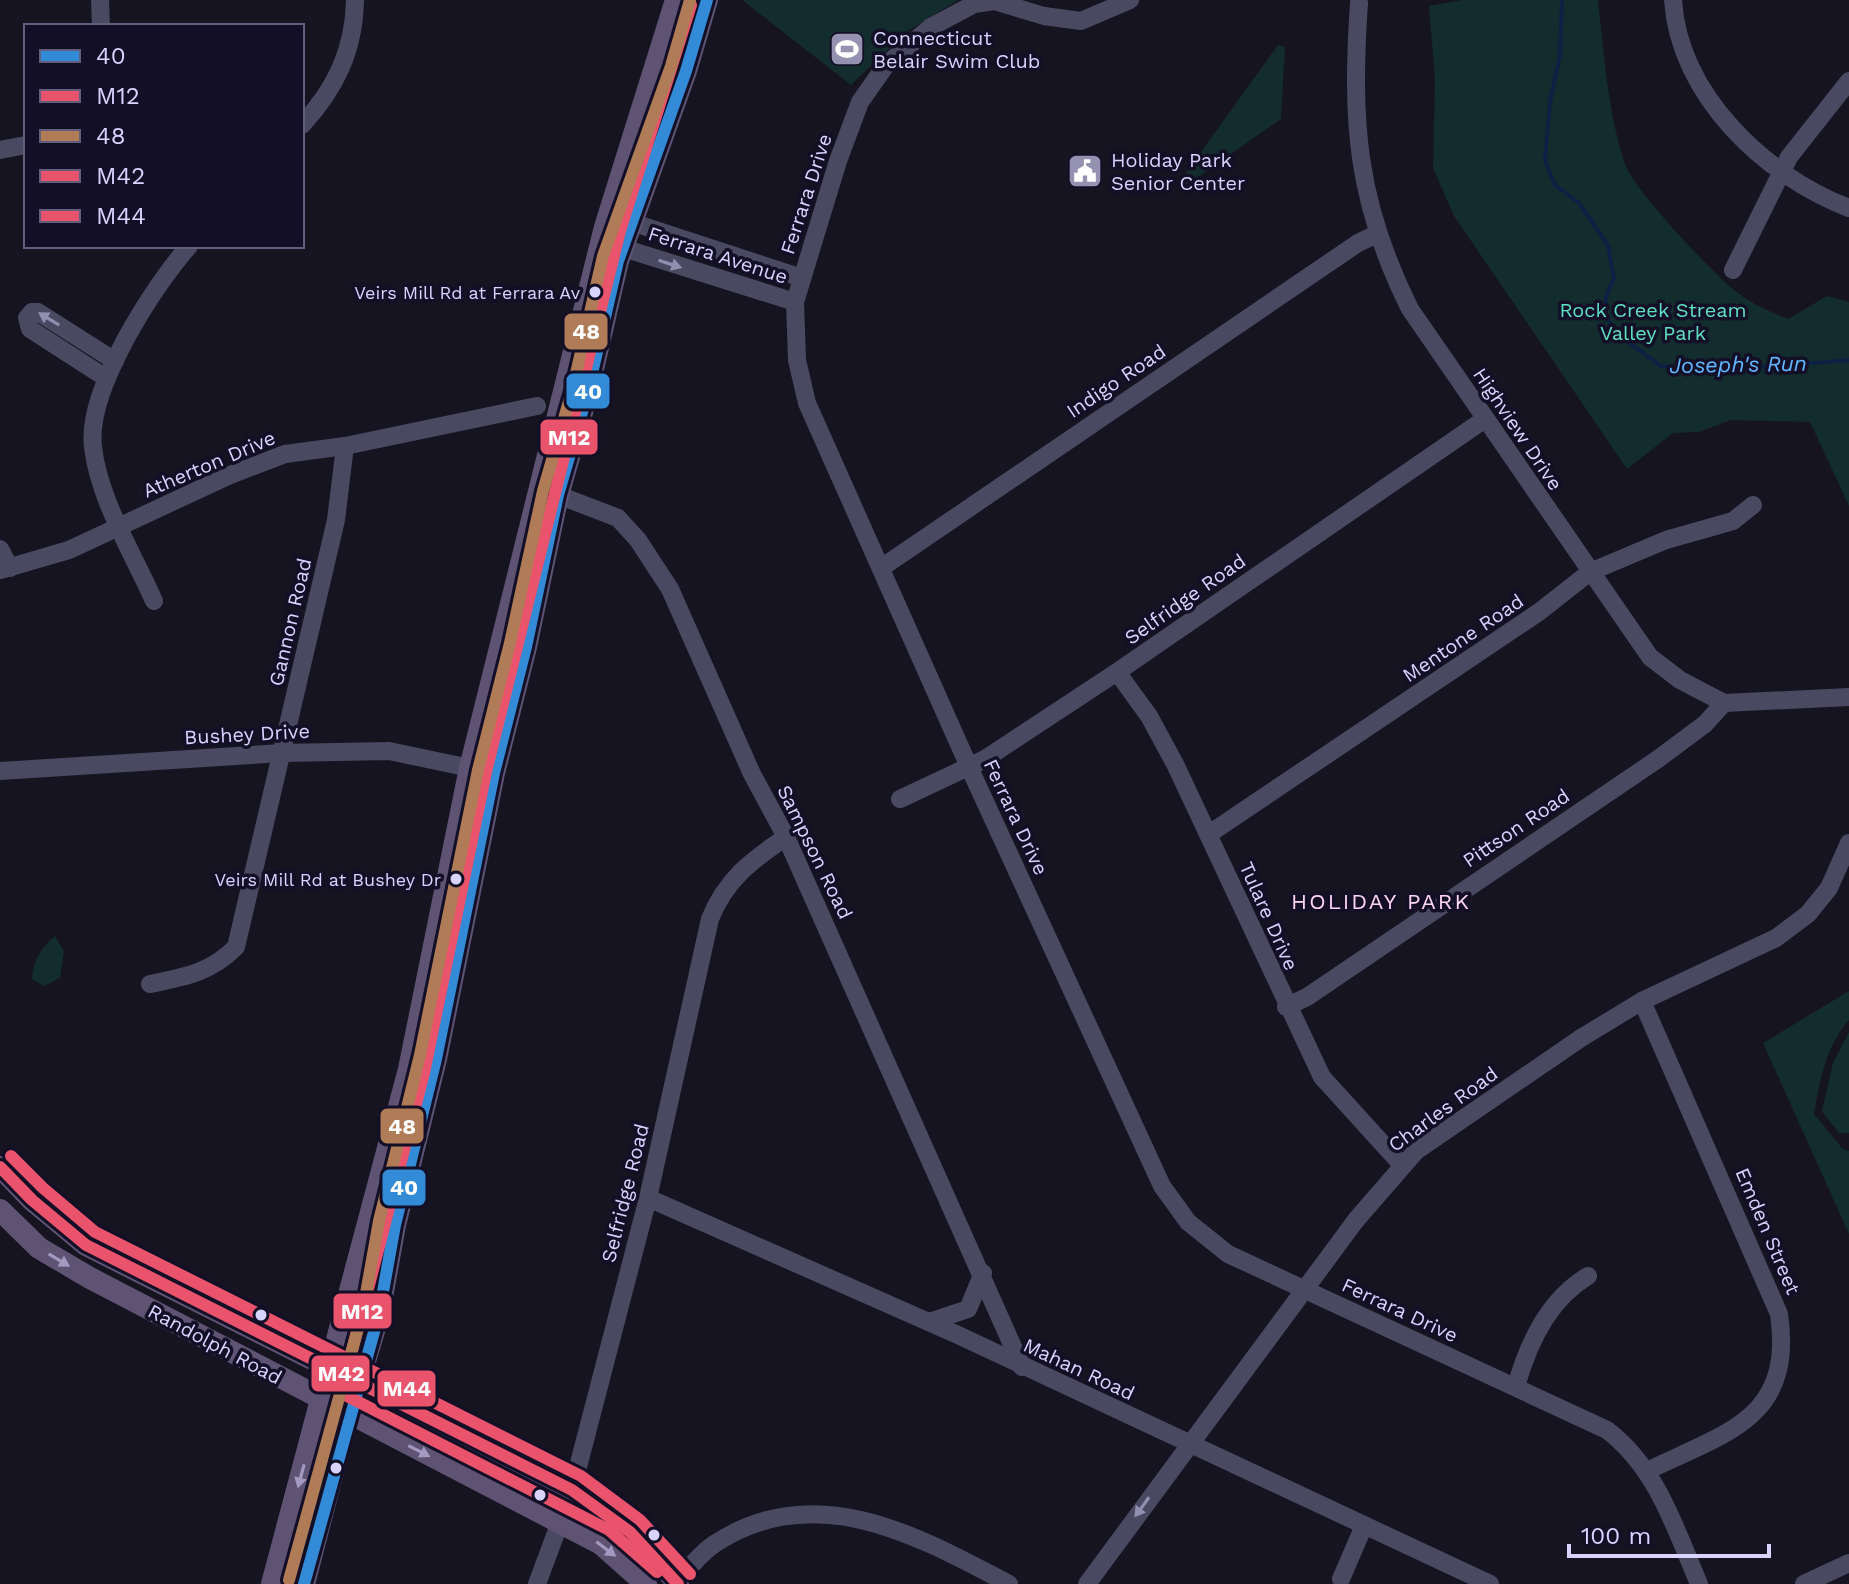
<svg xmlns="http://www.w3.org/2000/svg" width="1849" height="1584" viewBox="0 0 1849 1584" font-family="'Work Sans',sans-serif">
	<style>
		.green { fill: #132c2d }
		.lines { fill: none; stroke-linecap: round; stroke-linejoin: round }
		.stream { stroke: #0d2144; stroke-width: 4 }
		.minor { stroke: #4a4962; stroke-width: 18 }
		.major { stroke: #5e5373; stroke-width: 22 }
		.bus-1-casing { stroke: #130f26; stroke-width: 18 }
		.bus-2-casing { stroke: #130f26; stroke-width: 18 }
		.bus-3-casing { stroke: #130f26; stroke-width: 18 }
		.bus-4-casing { stroke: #130f26; stroke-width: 18 }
		.bus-5-casing { stroke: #130f26; stroke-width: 18 }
		.bus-1 { stroke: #338bd7; stroke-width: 12 }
		.bus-2 { stroke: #e9536b; stroke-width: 12 }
		.bus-3 { stroke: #b07c57; stroke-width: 12 }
		.bus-4 { stroke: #e9536b; stroke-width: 12 }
		.bus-5 { stroke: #e9536b; stroke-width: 12 }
		.oneway { fill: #928eb0 }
		.oneway2 { fill: #a29ac0 }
		.bus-dot { fill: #d9d4ff; stroke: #130f26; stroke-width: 3 }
		.labels { text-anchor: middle; stroke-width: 7; stroke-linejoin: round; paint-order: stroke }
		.bus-label { font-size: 18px; fill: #d9d4ff; stroke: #130f26; text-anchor: end }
		.poi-label { font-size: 20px; fill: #d9d4ff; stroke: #130f26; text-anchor: start }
		.street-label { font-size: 20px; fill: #d9d4ff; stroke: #130f26 }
		.park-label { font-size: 20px; fill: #5fe0c0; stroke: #130f26 }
		.water-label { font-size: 22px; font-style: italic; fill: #62b6ff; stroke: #130f26 }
		.neighbourhood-label { font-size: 22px; letter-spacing: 2px; fill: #ffd6f0; stroke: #130f26 }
		.line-badge { stroke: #130f26; stroke-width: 3 }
		.badge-label { font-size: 22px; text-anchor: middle; font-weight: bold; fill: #fff }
	</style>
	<rect width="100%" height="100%" fill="#161421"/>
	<g class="green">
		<polygon points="742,0 958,0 908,31 851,85"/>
		<path d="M 1462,0 L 1598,0 C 1604,54 1608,113 1625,164 C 1634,190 1711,271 1734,290 C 1750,303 1769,311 1788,319 L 1827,296 L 1849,302 L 1849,506 L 1810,422 L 1731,420 L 1699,432 L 1673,433 L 1627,469 L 1454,216 L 1433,168 L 1435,79 L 1429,6 Z"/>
		<polygon points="1278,45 1285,47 1281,119 1182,188 1178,184"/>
		<path d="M 55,936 L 64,951 L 60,978 L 44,986 L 32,979 C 33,961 41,947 55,936 Z"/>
		<path d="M 1849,991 L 1849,1020 C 1826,1046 1820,1080 1814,1114 L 1842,1148 L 1849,1151 L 1849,1234 L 1763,1043 Z"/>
		<polygon points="1849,1032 1849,1133 1839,1133 1822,1111 1833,1063"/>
	</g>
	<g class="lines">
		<path class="stream" d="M 1562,0 L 1560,55 L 1550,102 L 1545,161 L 1555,185 L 1579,203 L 1608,245 L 1614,279 C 1586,326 1631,341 1660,366 L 1762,367 L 1849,360"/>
		<g class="minor">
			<polyline points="100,0 101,26"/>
			<path d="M 1130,0 L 1081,21 L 1044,16 L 994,1 L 974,4 L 931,27 L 886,65 L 860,102 L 838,161 L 795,302 L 797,360 L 807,403 L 970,769 L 1162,1186 L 1188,1222 L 1228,1254 L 1607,1430 C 1657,1468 1675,1528 1699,1584"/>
			<path d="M 1673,0 C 1679,95 1765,176 1849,208"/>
			<path d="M 1359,3 C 1351,121 1356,201 1410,309 L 1650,657 L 1680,680 L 1724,703 L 1849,697"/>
			<path d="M 302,125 C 336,88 354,50 355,0"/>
			<polyline points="0,150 26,145"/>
			<polyline points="619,224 631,222 802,278"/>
			<polyline points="615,238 623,248 795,302"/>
			<polyline points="1733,270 1789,157 1849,81"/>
			<polyline points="106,378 30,329 27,318 32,312 38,312 115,361"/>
			<polyline points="558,495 618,518 638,540 670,589 752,774 786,837 1022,1367"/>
			<polyline points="0,549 10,568"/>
			<polyline points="881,568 1358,243 1377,234"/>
			<polyline points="0,570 69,550 230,475 285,454 345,446 537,406"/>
			<path d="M 154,601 C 133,553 99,500 93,447 C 86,391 152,288 189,246"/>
			<polyline points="1117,672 1149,716 1175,764 1322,1077 1401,1164"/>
			<polyline points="0,771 282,753 389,751 494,773"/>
			<polyline points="900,799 985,759 1117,672 1485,419"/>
			<polyline points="1209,834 1539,612 1590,572 1666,540 1733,521 1753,505"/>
			<path d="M 150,984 C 185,977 210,973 236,947 L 336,520 L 345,446"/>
			<path d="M 1642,1001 L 1779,1314 C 1794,1419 1727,1432 1647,1471"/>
			<polyline points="1286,1007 1307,997 1658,759 1705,724 1724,703"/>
			<polyline points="648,1198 958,1335 1490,1584"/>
			<polyline points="929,1322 968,1309 983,1273"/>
			<path d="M 1516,1387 C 1528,1343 1549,1299 1588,1276"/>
			<polyline points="1341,1579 1363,1528"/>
			<path d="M 676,1581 C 689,1569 701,1552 716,1543 C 816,1478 918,1536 1009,1584"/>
			<path d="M 537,1584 L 572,1490 L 648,1198 L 710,919 C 726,879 752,860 786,837"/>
			<polyline points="1087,1584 1356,1220 1416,1151 1581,1038 1642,1001 1776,938 1808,914 1829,888 1849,843"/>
			<polyline points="1804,1584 1849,1563"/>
		</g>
		<g class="major">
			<path d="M 0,1167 L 32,1200 L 86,1245 L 572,1490 C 615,1516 647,1545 678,1584"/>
			<polyline points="0,1210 39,1248 90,1278 601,1544 646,1584"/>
			<polyline points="272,1584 409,1069 470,768 605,227 676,0"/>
			<polyline points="304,1584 341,1441 379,1314 395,1225 436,1059 494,773 526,647 558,495 587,395 618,261 686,71 707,0"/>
		</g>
		<g class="bus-1-casing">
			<polyline id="bus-1" points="304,1584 379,1314 395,1225 436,1059 494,773 526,647 558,495 587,395 618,261 686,71 707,0"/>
		</g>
		<g class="bus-2-casing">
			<polyline id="bus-2" points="657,1572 609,1530 341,1393 424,1073 486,772 620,231 691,5"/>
		</g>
		<g class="bus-3-casing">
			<polyline id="bus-3" points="289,1580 363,1310 379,1221 420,1055 478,770 510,643 543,491 572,391 603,256 671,66 690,0"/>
		</g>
		<g class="bus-4-casing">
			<polyline id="bus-4" points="0,1167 32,1200 86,1245 572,1490 630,1532 678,1584"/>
		</g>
		<g class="bus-5-casing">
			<polyline id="bus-5" points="11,1156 43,1188 95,1232 581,1476 640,1520 690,1574"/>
		</g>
		<use href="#bus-1" class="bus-1"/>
		<use href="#bus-2" class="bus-2"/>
		<use href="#bus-3" class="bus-3"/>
		<use href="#bus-4" class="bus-4"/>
		<use href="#bus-5" class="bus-5"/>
	</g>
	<defs><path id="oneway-solid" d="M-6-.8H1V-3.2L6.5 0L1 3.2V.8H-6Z" transform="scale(2)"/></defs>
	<g class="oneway">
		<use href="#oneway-solid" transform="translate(670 264) rotate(18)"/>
		<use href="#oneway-solid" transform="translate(49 319) rotate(-149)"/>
		<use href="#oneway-solid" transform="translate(1142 1507) rotate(126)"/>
	</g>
	<g class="oneway2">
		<use href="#oneway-solid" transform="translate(59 1260) rotate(31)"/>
		<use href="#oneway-solid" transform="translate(419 1451) rotate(27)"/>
		<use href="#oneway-solid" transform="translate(301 1476) rotate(105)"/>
		<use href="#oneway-solid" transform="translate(606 1549) rotate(37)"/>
	</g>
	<defs>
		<g id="stadium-square" transform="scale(1.8)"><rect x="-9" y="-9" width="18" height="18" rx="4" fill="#9591b1" stroke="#130f26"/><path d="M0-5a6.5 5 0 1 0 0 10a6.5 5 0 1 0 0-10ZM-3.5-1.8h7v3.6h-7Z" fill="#fff"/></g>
		<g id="civic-square" transform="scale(1.8)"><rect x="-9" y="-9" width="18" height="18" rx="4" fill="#9591b1" stroke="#130f26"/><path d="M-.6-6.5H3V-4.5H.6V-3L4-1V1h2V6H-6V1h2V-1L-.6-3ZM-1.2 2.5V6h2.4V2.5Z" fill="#fff"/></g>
	</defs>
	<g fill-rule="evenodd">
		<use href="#stadium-square" x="847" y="49"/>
		<use href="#civic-square" x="1085" y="171"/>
	</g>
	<g class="bus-dot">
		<circle cx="595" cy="292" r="7"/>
		<circle cx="456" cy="879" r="7"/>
		<circle cx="261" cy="1315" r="7"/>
		<circle cx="336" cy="1468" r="7"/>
		<circle cx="540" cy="1495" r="7"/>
		<circle cx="654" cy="1535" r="7"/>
	</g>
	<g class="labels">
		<g class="bus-label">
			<text x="580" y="299">Veirs Mill Rd at Ferrara Av</text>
			<text x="441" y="886">Veirs Mill Rd at Bushey Dr</text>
		</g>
		<g class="poi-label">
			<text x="873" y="45">Connecticut<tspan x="873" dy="23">Belair Swim Club</tspan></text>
			<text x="1111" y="167">Holiday Park<tspan x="1111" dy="23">Senior Center</tspan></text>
		</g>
		<g class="street-label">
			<text transform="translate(806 194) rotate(-72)" y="7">Ferrara Drive</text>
			<text transform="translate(718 255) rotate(18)" y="7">Ferrara Avenue</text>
			<text transform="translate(1116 381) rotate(-34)" y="7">Indigo Road</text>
			<text transform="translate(1518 429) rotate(56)" y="7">Highview Drive</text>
			<text transform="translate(209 464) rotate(-23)" y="7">Atherton Drive</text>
			<text transform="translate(1185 599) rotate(-35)" y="7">Selfridge Road</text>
			<text transform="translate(290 622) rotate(-77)" y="7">Gannon Road</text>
			<text transform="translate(1463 638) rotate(-34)" y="7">Mentone Road</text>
			<text transform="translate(247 734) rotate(-3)" y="7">Bushey Drive</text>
			<text transform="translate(1016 817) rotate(65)" y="7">Ferrara Drive</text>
			<text transform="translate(1516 828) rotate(-34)" y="7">Pittson Road</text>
			<text transform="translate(815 852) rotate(64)" y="7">Sampson Road</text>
			<text transform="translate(1269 916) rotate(66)" y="7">Tulare Drive</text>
			<text transform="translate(1443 1109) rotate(-36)" y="7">Charles Road</text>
			<text transform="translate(625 1193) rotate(-76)" y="7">Selfridge Road</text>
			<text transform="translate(1768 1231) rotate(67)" y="7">Emden Street</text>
			<text transform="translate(1400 1310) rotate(25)" y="7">Ferrara Drive</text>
			<text transform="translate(215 1344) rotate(28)" y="7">Randolph Road</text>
			<text transform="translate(1079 1369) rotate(25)" y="7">Mahan Road</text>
		</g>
		<g class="park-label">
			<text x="1653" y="317">Rock Creek Stream<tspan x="1653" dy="23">Valley Park</tspan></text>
		</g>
		<g class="water-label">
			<text transform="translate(1738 364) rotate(-1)" y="8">Joseph's Run</text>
		</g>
		<g class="neighbourhood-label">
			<text x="1381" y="909">HOLIDAY PARK</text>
		</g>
	</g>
	<g class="line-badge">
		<rect x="563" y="312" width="46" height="39" rx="8" fill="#b07c57"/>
		<rect x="565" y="372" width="46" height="38" rx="8" fill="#338bd7"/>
		<rect x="539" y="418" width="60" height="38" rx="8" fill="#e9536b"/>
		<rect x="379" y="1107" width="46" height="38" rx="8" fill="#b07c57"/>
		<rect x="381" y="1168" width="46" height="39" rx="8" fill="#338bd7"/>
		<rect x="332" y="1292" width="61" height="38" rx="8" fill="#e9536b"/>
		<rect x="310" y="1354" width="61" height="39" rx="8" fill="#e9536b"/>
		<rect x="376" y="1369" width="61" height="39" rx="8" fill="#e9536b"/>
	</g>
	<g class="badge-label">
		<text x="586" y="339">48</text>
		<text x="588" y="399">40</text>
		<text x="569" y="445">M12</text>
		<text x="402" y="1134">48</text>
		<text x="404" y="1195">40</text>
		<text x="362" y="1319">M12</text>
		<text x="341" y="1381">M42</text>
		<text x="407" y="1396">M44</text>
	</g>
	<rect x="24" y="24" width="280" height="224" fill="#130f26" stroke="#625e7d" stroke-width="2"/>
	<rect x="40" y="50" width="40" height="12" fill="#338bd7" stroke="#625e7d" stroke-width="2"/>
	<text x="96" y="64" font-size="24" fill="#d9d4ff">40</text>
	<rect x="40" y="90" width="40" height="12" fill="#e9536b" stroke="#625e7d" stroke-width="2"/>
	<text x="96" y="104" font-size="24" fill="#d9d4ff">M12</text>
	<rect x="40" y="130" width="40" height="12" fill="#b07c57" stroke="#625e7d" stroke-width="2"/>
	<text x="96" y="144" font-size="24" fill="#d9d4ff">48</text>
	<rect x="40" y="170" width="40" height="12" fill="#e9536b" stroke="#625e7d" stroke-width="2"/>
	<text x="96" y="184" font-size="24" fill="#d9d4ff">M42</text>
	<rect x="40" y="210" width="40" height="12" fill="#e9536b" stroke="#625e7d" stroke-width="2"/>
	<text x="96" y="224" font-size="24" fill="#d9d4ff">M44</text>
	<path d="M1569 1544v12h200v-12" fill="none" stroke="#d9d4ff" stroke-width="4"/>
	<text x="1581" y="1544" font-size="24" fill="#d9d4ff" stroke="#130f26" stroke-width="6" paint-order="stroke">100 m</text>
</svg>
